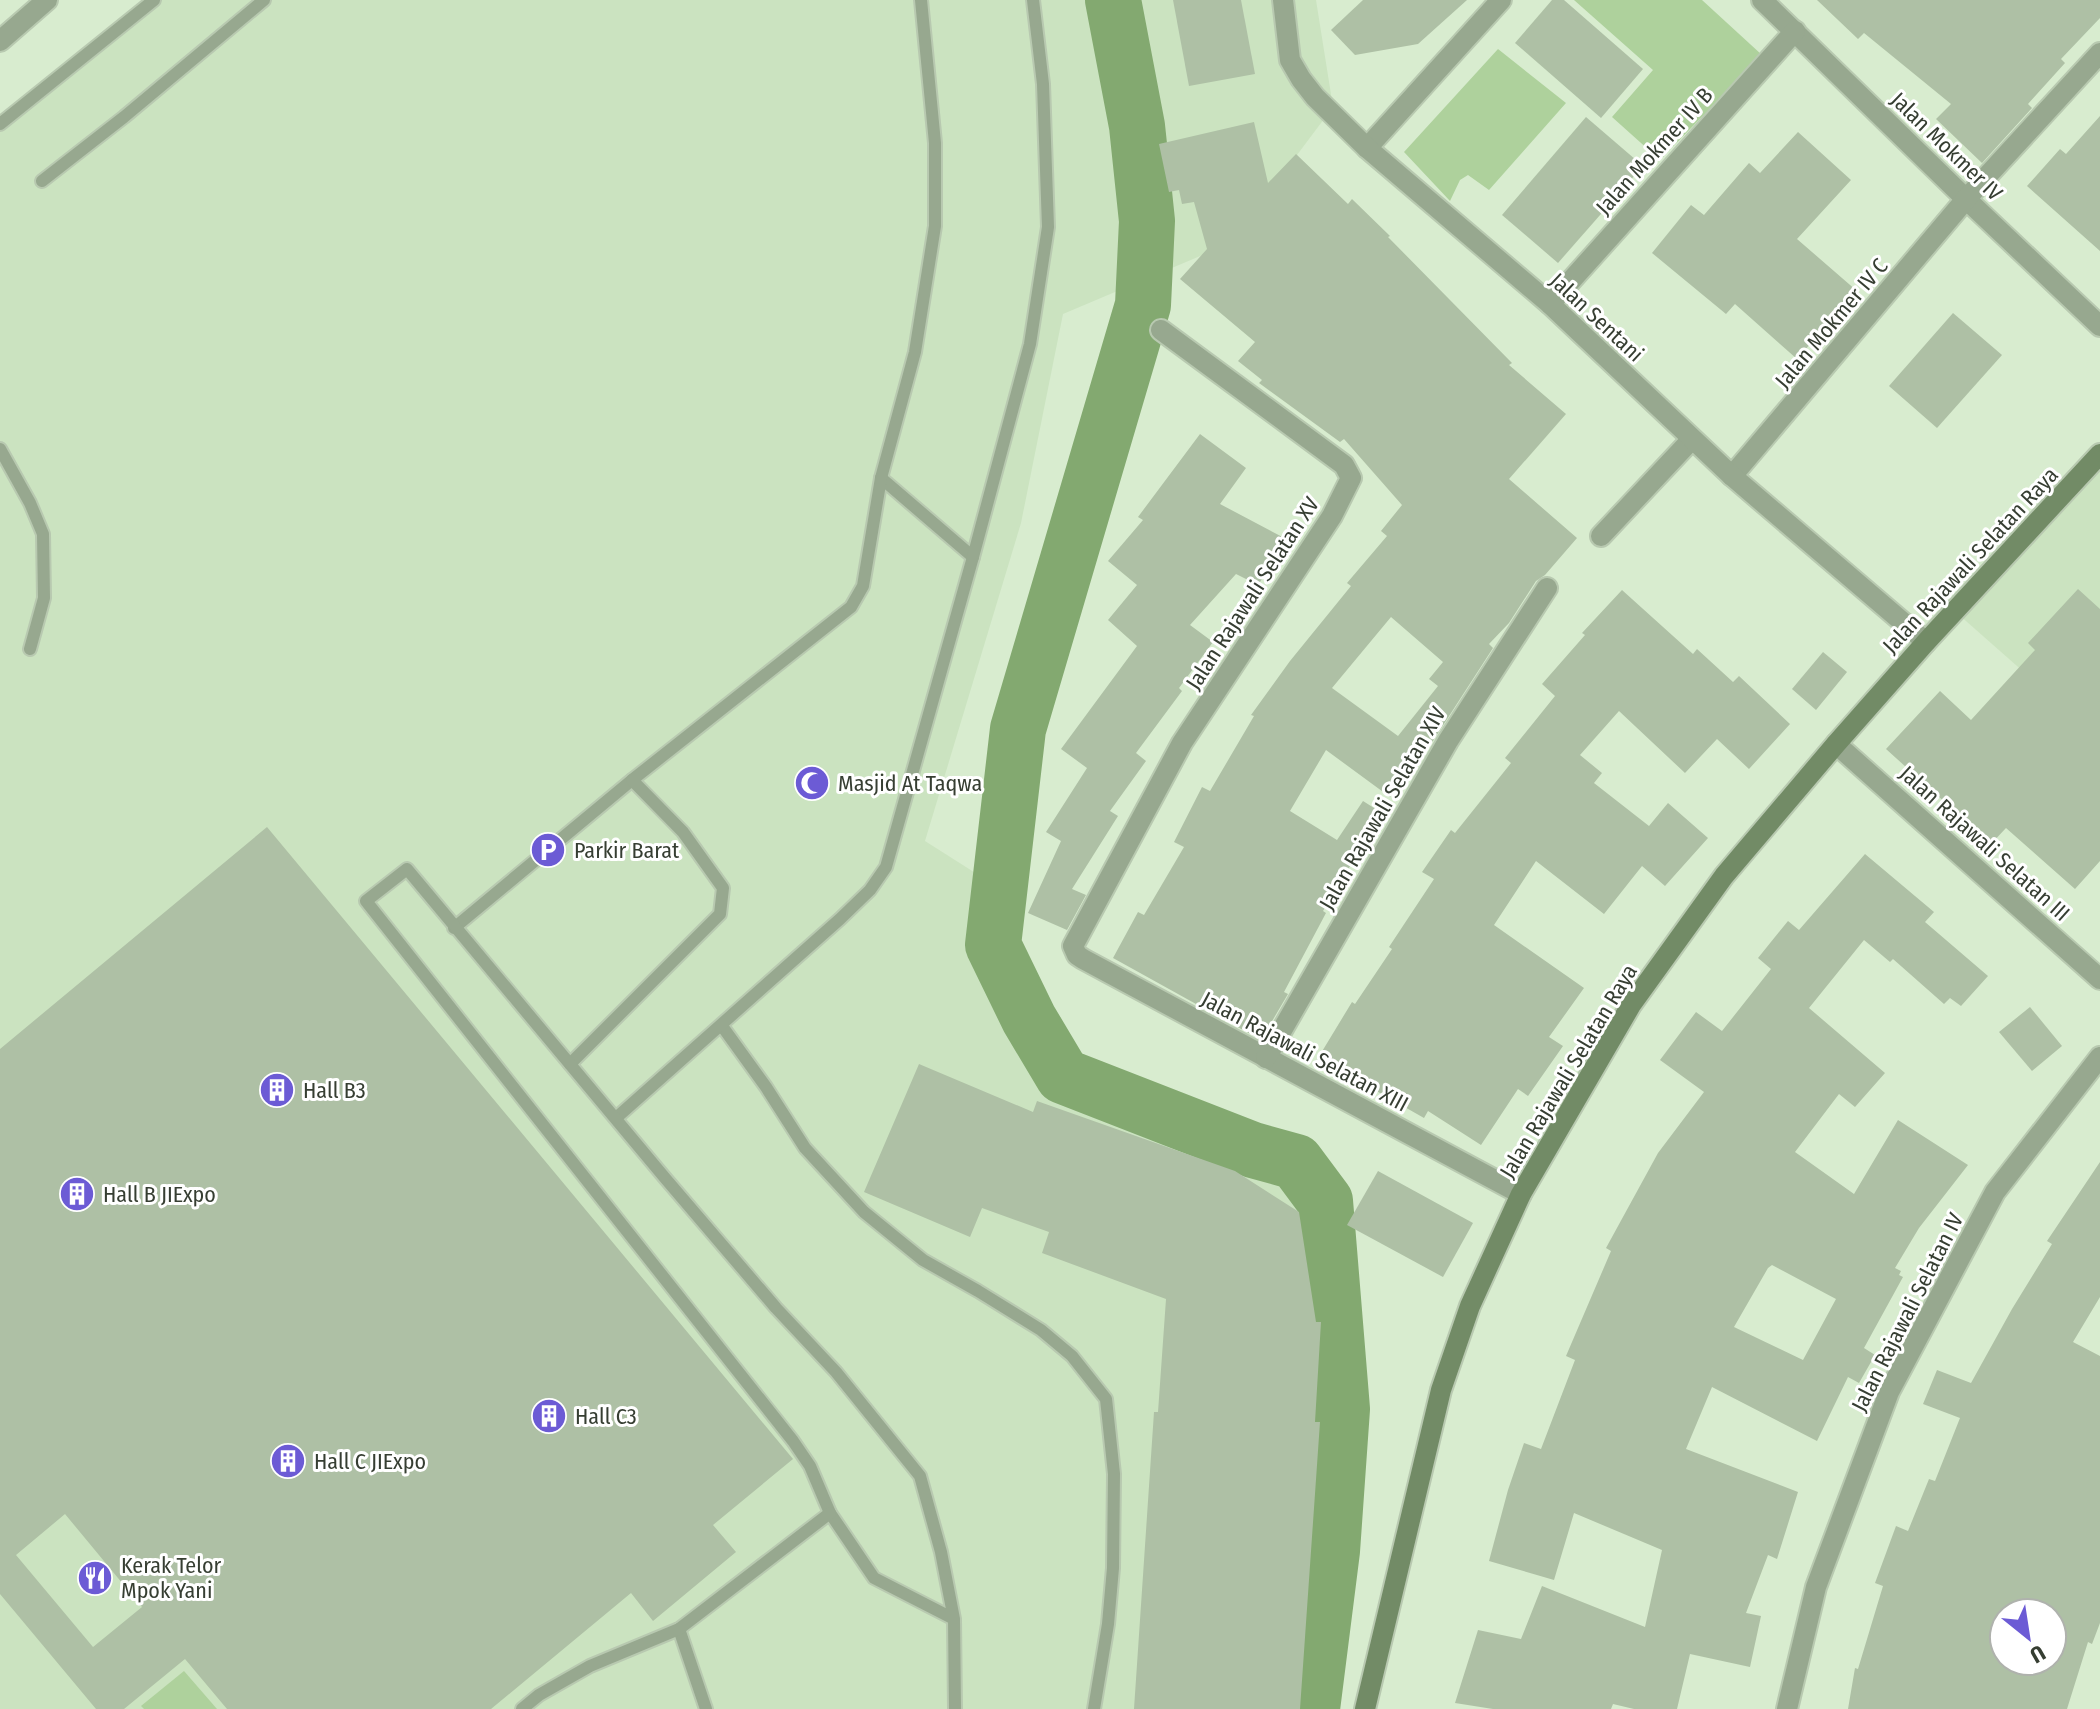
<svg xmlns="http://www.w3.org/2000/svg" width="2100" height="1709" viewBox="0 0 2100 1709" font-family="'Fira Sans Condensed',sans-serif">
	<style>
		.built { fill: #cbe3c0 }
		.green { fill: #aed19c }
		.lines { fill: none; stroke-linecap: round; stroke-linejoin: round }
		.river { stroke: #83a970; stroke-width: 56 }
		.building { fill: #aec0a5; fill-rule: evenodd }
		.service-casing { stroke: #b8c9b0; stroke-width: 16 }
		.minor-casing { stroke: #b8c9b0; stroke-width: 24 }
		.tertiary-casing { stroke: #b8c9b0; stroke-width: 24 }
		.secondary-casing { stroke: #b8c9b0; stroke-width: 24 }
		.service { stroke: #97a88f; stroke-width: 12 }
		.minor { stroke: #97a88f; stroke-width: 20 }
		.tertiary { stroke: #97a88f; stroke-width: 20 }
		.secondary { stroke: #728b66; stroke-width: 20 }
		.labels { text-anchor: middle; stroke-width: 6; stroke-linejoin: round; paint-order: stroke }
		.street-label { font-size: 22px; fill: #363e32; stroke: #fff }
		.poi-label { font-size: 22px; fill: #363e32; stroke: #fff; text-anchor: start }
	</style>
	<rect width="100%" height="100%" fill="#d8eccf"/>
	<g class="built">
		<polygon points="148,0 1316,0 1333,107 1231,243 1063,314 1021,523 925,841 999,888 993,946 1029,1019 1063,1076 1296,1162 1326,1208 1342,1409 1314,1709 0,1709 0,128"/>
		<polygon points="2100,455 2100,739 1958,614"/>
	</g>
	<g class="green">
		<polygon points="1574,0 1702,0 1762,55 1660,160 1612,117 1653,70"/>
		<polygon points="1498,49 1566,103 1489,190 1468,175 1460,180 1450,201 1404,152"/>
		<polygon points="184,1671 217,1709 144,1709 141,1706"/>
	</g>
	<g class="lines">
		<polyline class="river" points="1113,0 1137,126 1147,221 1143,305 1018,729 993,945 1029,1019 1063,1076 1253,1150 1296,1162 1325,1201 1342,1409 1332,1551 1312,1709"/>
	</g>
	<g class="building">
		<polygon points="1173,0 1241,0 1255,74 1189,86"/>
		<polygon points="1363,0 1467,0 1418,44 1355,55 1331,30"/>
		<polygon points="1552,0 1564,0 1643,69 1601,118 1515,43"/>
		<polygon points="1817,0 2100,0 2100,18 2061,59 2065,63 2028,104 2032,108 1982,163 1936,119 1951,104 1864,33 1858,39"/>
		<polygon points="2100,116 2100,251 2027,186 2060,149 2066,154"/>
		<polygon points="1586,117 1643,166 1558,263 1502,215"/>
		<path d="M 1254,122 L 1268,183 L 1296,154 L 1348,204 L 1352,199 L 1390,236 L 1388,237 L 1512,363 L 1509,365 L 1566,414 L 1509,479 L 1577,538 L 1545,575 L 1536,581 L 1509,623 L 1489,644 L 1493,648 L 1431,744 L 1390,797 L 1326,750 L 1290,811 L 1337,840 L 1363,801 L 1382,813 L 1323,911 L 1326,913 L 1284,992 L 1288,994 L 1261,1040 L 1113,958 L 1138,912 L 1144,915 L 1184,847 L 1174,842 L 1202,787 L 1210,791 L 1254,716 L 1251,715 L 1290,661 L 1351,586 L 1347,583 L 1387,536 L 1381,531 L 1402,505 L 1344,439 L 1340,442 L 1259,383 L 1262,380 L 1238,361 L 1255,342 L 1180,279 L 1207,249 L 1194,202 L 1182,204 L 1179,190 L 1169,192 L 1159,144 ZM 1391,617 L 1443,662 L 1429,679 L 1438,686 L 1398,736 L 1332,688 Z"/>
		<polygon points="1798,132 1851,180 1797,239 1857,291 1797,359 1735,304 1726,314 1652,253 1691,205 1704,215 1749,163 1760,173"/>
		<polygon points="1953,313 2002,355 1937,428 1889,386"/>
		<polygon points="1200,434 1246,468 1220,504 1288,540 1258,585 1236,574 1190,625 1213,642 1179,688 1182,691 1136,753 1146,761 1110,811 1118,816 1072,889 1086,895 1067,930 1028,913 1061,841 1046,832 1087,768 1061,749 1137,646 1108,620 1137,585 1108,561 1143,520 1138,517"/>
		<polygon points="2078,589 2100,609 2100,861 2075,889 2006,828 1991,844 1886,749 1940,691 1971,720 2035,650 2028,643"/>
		<polygon points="1622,590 1693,654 1697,649 1733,682 1739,676 1790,724 1749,769 1717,739 1685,773 1619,711 1580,755 1602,773 1594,783 1649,826 1668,803 1708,838 1665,886 1642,866 1604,914 1536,861 1494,925 1584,988 1549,1037 1563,1046 1528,1096 1518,1089 1481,1145 1428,1111 1424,1118 1373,1089 1370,1095 1315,1063 1352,1002 1355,1004 1392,949 1389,947 1434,879 1422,872 1451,830 1455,833 1511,763 1505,758 1555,696 1542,684 1585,635 1582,633"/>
		<polygon points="1823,652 1847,672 1816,710 1792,689"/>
		<path d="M 267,827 L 793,1459 L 713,1525 L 736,1552 L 653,1621 L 631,1593 L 491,1709 L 227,1709 L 185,1659 L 124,1709 L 96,1709 L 0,1594 L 0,1049 ZM 65,1514 L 142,1607 L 93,1647 L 16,1555 Z"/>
		<path d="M 1865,854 L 1934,912 L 1925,922 L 1988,976 L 1961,1006 L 1950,998 L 1944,1004 L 1893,959 L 1890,962 L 1864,940 L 1809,1008 L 1885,1073 L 1855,1107 L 1839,1094 L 1795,1152 L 1854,1194 L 1898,1120 L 1968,1165 L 1919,1228 L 1895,1268 L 1901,1271 L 1899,1275 L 1903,1277 L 1864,1348 L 1875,1355 L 1859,1383 L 1848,1377 L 1817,1441 L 1712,1387 L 1686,1449 L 1798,1492 L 1777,1559 L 1768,1555 L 1746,1613 L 1761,1616 L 1750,1667 L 1690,1654 L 1677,1709 L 1634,1709 L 1613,1704 L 1611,1709 L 1493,1709 L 1455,1703 L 1478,1630 L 1521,1639 L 1542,1586 L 1645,1627 L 1662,1550 L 1574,1513 L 1554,1580 L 1489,1561 L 1508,1490 L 1524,1443 L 1541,1449 L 1575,1360 L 1566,1356 L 1611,1251 L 1606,1248 L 1658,1153 L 1704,1092 L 1660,1060 L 1696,1012 L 1722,1031 L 1771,969 L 1758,958 L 1788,921 L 1799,930 ZM 1772,1265 L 1836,1299 L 1803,1360 L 1734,1327 L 1768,1268 Z"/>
		<polygon points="2030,1007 2062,1046 2032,1071 1999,1032"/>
		<polygon points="919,1064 1033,1112 1037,1101 1235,1171 1299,1212 1316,1322 1321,1322 1315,1422 1320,1422 1300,1709 1134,1709 1154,1412 1158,1412 1166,1299 1042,1253 1049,1232 982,1208 970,1237 864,1192"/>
		<path d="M 2100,1162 L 2100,1297 L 2073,1342 L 2100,1356 L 2100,1623 L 2092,1644 L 2088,1642 L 2067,1709 L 1848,1709 L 1855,1668 L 1858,1669 L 1883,1586 L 1875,1583 L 1896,1526 L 1908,1531 L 1929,1479 L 1935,1481 L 1960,1418 L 1923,1404 L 1937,1370 L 1971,1383 L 2012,1309 L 2052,1244 L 2047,1241 ZM 2004,1613 L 2052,1613 L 2052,1661 L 2004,1661 Z"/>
		<polygon points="1378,1171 1473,1223 1443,1277 1347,1225"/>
	</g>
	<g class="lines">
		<g class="service-casing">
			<g id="service">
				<polyline points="0,124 154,0"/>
				<polyline points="42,181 124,117 264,0"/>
				<polyline points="0,449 30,503 43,534 44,598 30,649"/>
				<polyline points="881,478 973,557"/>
				<polyline points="454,928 632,780"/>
				<polyline points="722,1026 766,1087 805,1148 864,1212 923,1260 978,1291 1041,1330 1072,1356 1106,1399 1114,1474 1113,1568 1108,1624 1094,1709"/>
				<polyline points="570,1064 720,914 723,888 683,832 632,780 851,607 863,586 881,478 915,352 935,226 935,143 921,0"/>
				<polyline points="616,1118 840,919 870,890 886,867 973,557 1030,344 1048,227 1043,84 1033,0"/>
				<polyline points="954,1619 874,1578 830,1513 810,1466 793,1441 366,901 407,869 665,1178 776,1308 836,1372 920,1476 941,1552 954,1619 955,1709"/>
				<polyline points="679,1629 706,1709"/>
				<polyline points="522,1709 539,1695 590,1666 679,1629 830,1513"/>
			</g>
		</g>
		<g class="minor-casing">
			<g id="minor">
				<polyline points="1762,0 1966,199 2100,326"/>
				<polyline points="1367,148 1501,0"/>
				<polyline points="1550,304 1795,31"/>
				<polyline points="1161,330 1344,465 1351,478 1332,516 1182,743 1073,946 1077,955 1083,959 1521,1194"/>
				<polyline points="1732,476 1966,199 2100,53"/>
				<polyline points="1601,536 1692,439"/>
				<polyline points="1266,1058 1448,741 1547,588"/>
				<polyline points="1787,1709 1816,1587 1889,1392 1995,1192 2100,1057"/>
			</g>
		</g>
		<g class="tertiary-casing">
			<g id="tertiary">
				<polyline points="1283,0 1290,60 1301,79 1315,97 1367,148 1550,304 1732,476 1926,642"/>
				<polyline points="0,41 47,0"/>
				<polyline points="1836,744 2100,979"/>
			</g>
		</g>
		<g class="secondary-casing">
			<polyline id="secondary" points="1365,1709 1441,1390 1470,1306 1521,1194 1631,1005 1724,876 1836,744 1926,642 2100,454"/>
		</g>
		<use href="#service" class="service"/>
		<use href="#minor" class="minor"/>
		<use href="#tertiary" class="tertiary"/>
		<use href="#secondary" class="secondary"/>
	</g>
	<defs>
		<g id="mosque-disc" transform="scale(1.8)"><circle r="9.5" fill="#6c5bd5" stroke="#fff"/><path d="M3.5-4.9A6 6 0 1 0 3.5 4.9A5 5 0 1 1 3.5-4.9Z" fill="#fff"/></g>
		<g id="parking-disc" transform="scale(1.8)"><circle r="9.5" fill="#6c5bd5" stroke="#fff"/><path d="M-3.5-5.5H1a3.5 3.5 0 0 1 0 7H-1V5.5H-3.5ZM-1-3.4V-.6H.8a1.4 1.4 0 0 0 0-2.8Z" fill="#fff"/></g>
		<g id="building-disc" transform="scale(1.8)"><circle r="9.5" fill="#6c5bd5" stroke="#fff"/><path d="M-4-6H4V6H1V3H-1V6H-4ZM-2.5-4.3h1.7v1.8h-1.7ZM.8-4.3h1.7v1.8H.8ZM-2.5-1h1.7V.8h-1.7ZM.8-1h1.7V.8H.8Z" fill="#fff"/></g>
		<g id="restaurant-disc" transform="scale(1.8)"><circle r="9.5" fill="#6c5bd5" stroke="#fff"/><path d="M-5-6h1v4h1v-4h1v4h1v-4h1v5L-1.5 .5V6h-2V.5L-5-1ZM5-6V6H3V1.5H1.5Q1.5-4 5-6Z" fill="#fff"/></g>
	</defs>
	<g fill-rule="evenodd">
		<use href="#mosque-disc" x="812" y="783"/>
		<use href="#parking-disc" x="548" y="850"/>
		<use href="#building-disc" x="277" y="1090"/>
		<use href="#building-disc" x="77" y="1194"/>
		<use href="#building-disc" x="549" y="1416"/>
		<use href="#building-disc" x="288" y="1461"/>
		<use href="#restaurant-disc" x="95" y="1578"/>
	</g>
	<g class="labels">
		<g class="street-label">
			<text transform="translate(1947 146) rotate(44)" y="8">Jalan Mokmer IV</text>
			<text transform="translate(1654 151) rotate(-48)" y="8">Jalan Mokmer IV B</text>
			<text transform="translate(1597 317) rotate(43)" y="8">Jalan Sentani</text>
			<text transform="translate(1831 323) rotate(-50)" y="8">Jalan Mokmer IV C</text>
			<text transform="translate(1970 560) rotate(-47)" y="8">Jalan Rajawali Selatan Raya</text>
			<text transform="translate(1252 593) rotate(-57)" y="8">Jalan Rajawali Selatan XV</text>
			<text transform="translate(1382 808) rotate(-60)" y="8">Jalan Rajawali Selatan XIV</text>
			<text transform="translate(1985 843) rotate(42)" y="8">Jalan Rajawali Selatan III</text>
			<text transform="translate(1305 1051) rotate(28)" y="8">Jalan Rajawali Selatan XIII</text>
			<text transform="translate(1568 1071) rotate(-59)" y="8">Jalan Rajawali Selatan Raya</text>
			<text transform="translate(1907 1312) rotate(-63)" y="8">Jalan Rajawali Selatan IV</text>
		</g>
		<g class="poi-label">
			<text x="838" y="791">Masjid At Taqwa</text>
			<text x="574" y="858">Parkir Barat</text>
			<text x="303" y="1098">Hall B3</text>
			<text x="103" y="1202">Hall B JIExpo</text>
			<text x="575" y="1424">Hall C3</text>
			<text x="314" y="1469">Hall C JIExpo</text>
			<text x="121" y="1573">Kerak Telor<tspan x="121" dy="25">Mpok Yani</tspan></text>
		</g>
	</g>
	<g transform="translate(2028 1637) rotate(150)"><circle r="38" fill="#ffffff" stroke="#afb2ad" stroke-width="2"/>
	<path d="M0-6L14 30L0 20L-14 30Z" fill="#6c5bd5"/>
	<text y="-12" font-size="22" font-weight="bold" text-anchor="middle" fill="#363e32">U</text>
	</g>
</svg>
